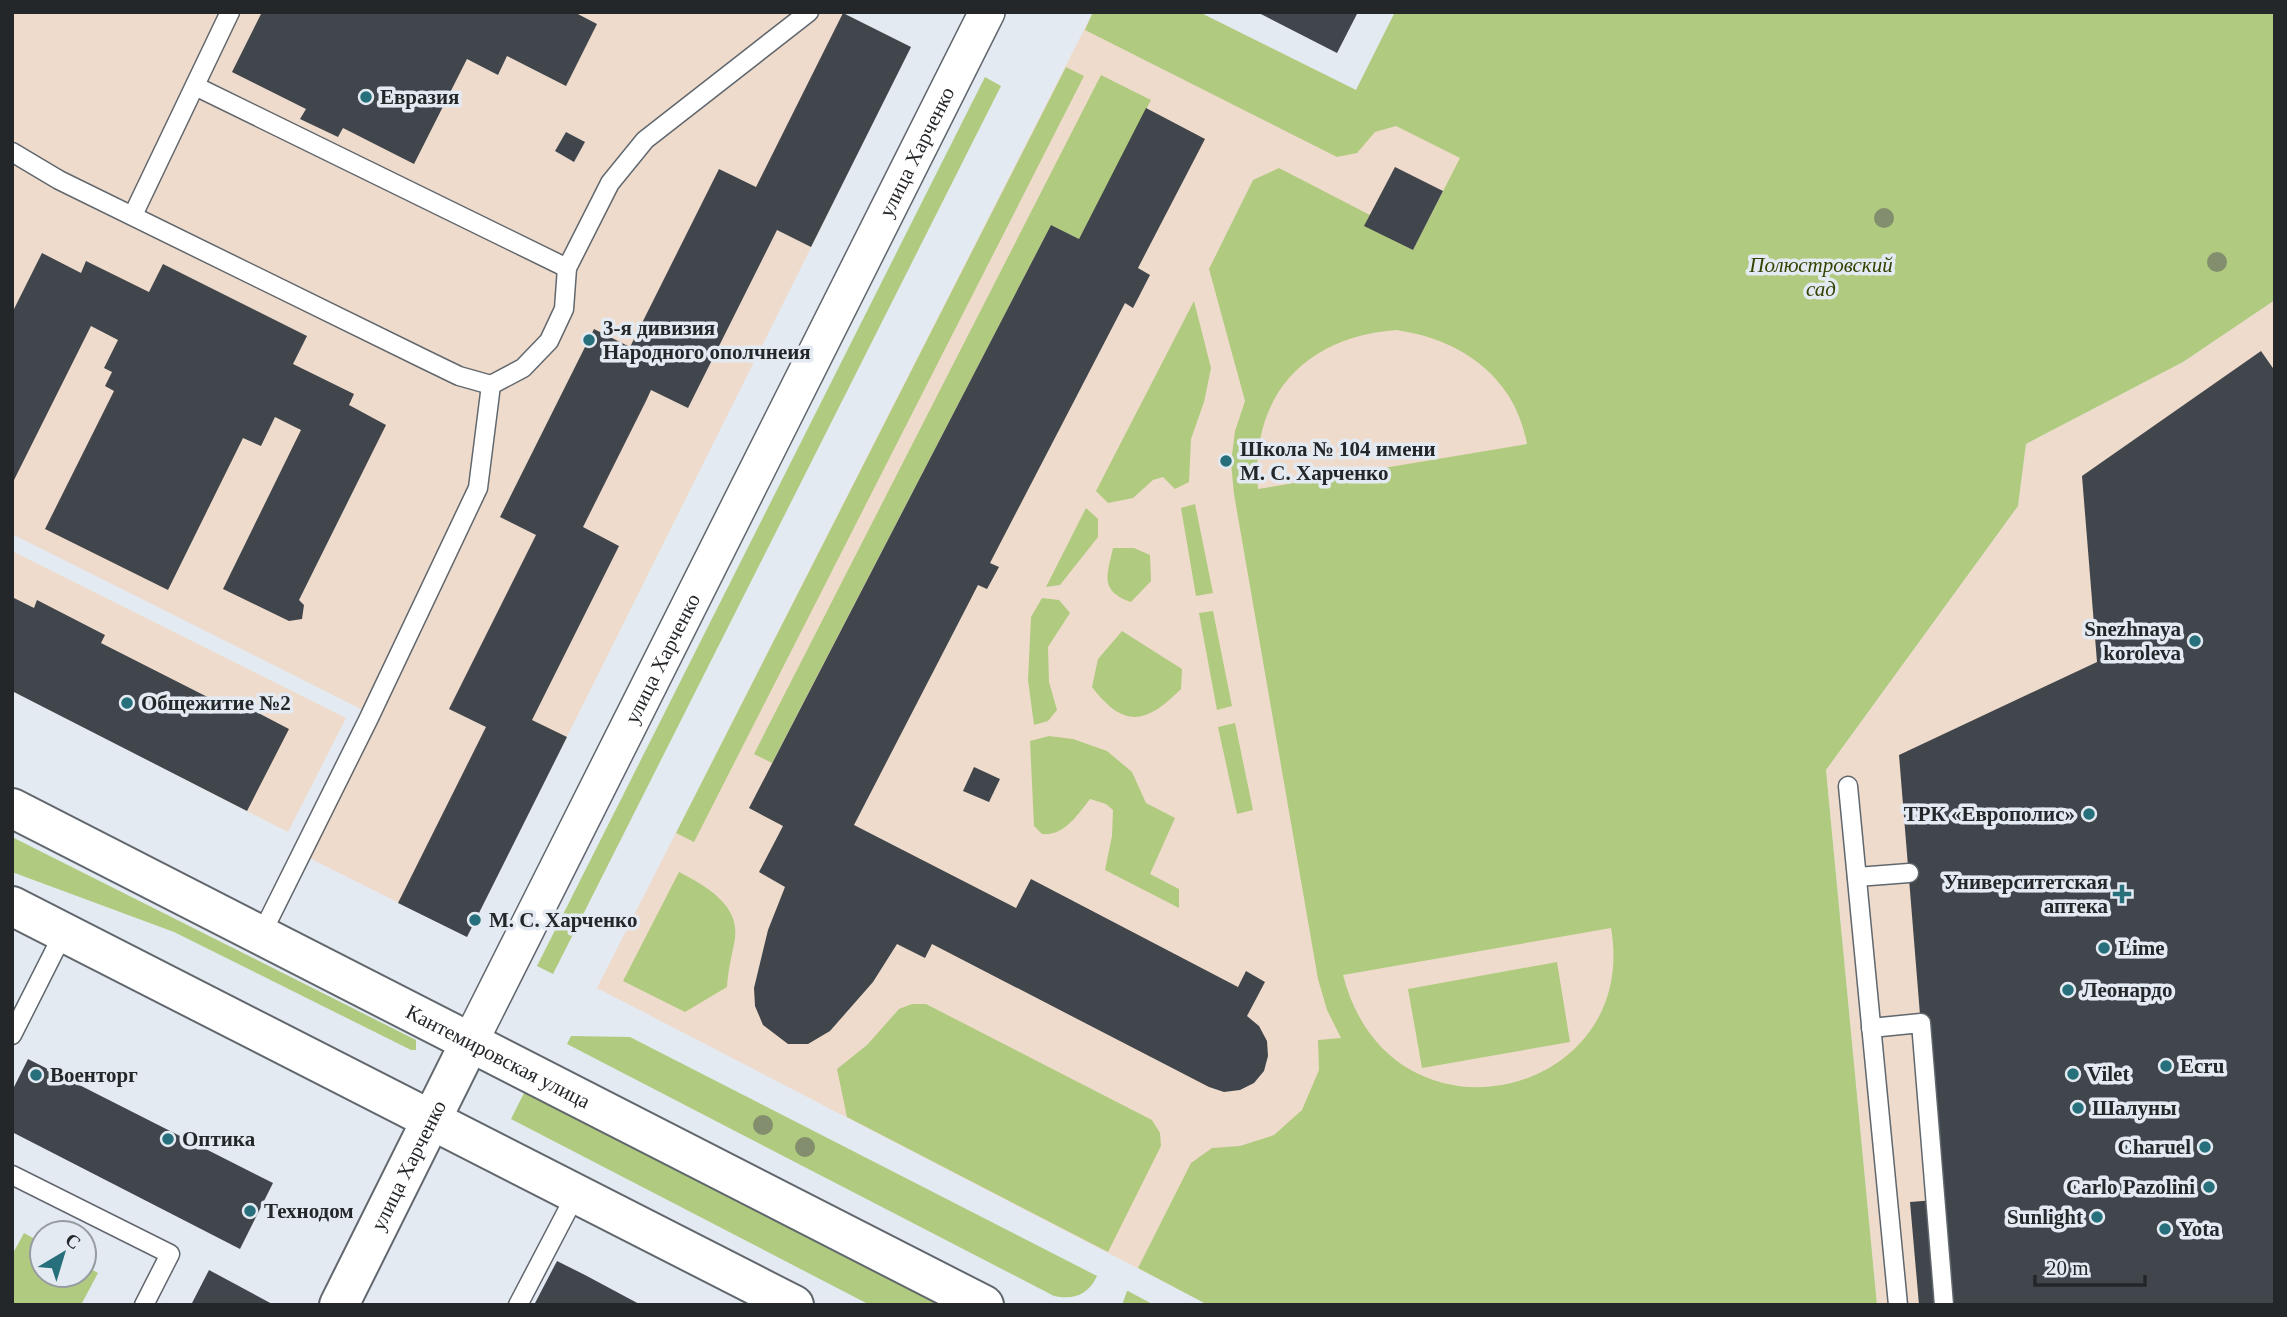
<svg xmlns="http://www.w3.org/2000/svg" width="2287" height="1317" viewBox="0 0 2287 1317" font-family="Georgia,serif">
	<style>
		.commercial { fill: #efdbcc; fill-rule: evenodd }
		.green { fill: #b0cb7f; fill-rule: evenodd }
		.building { fill: #40464c }
		.lines { fill: none; stroke-linecap: round; stroke-linejoin: round }
		.service-casing { stroke: #60676d; stroke-width: 21 }
		.minor-casing { stroke: #60676d; stroke-width: 38 }
		.tertiary-casing { stroke: #60676d; stroke-width: 42 }
		.primary-casing { stroke: #60676d; stroke-width: 42 }
		.service { stroke: #fff; stroke-width: 18 }
		.minor { stroke: #fff; stroke-width: 35 }
		.tertiary { stroke: #fff; stroke-width: 38 }
		.primary { stroke: #fff; stroke-width: 38 }
		.tree { fill: #828e6d }
		.poi-dot { fill: #276f7a; stroke: #e3eaf2; stroke-width: 2.5 }
		.labels { text-anchor: middle; stroke-width: 7; stroke-linejoin: round; paint-order: stroke }
		.poi-label { font-size: 21px; font-weight: bold; fill: #24272a; stroke: #e3eaf2; text-anchor: start }
		.street-label { font-size: 21px; fill: #24272a; stroke: #e3eaf2 }
		.park-label { font-size: 21px; font-style: italic; fill: #324300; stroke: #e3eaf2 }
	</style>
	<rect width="100%" height="100%" fill="#e3eaf2"/>
	<g class="commercial">
		<path d="M 12,12 L 841,12 L 911,47 L 467,937 L 309,858 L 379,718 L 12,534 ZM 566,132 L 585,142 L 574,162 L 555,151 Z"/>
		<polygon points="1093,12 1199,12 1356,90 1395,12 1506,12 1698,1087 1197,1299 597,988"/>
		<polygon points="2275,300 2275,1305 1877,1305 1826,770 2018,506 2026,444 2183,362"/>
		<polygon points="12,551 346,718 288,832 12,691"/>
	</g>
	<g class="green">
		<path d="M 1093,12 L 1199,12 L 1356,90 L 1395,12 L 2275,12 L 2275,300 L 2183,362 L 2026,444 L 2018,506 L 1826,770 L 1877,1305 L 1208,1305 L 1138,1268 L 1191,1163 L 1212,1148 L 1240,1146 L 1274,1135 L 1302,1110 L 1319,1070 L 1318,1040 L 1341,1038 L 1327,1010 L 1318,979 L 1234,494 L 1231,463 L 1235,431 L 1245,401 L 1209,269 L 1253,180 L 1279,168 L 1370,215 L 1365,226 L 1413,250 L 1460,158 L 1396,126 L 1375,132 L 1357,153 L 1337,157 L 1085,30 ZM 1396,330 C 1460,339 1515,376 1527,444 L 1258,489 C 1250,397 1304,337 1396,330 ZM 1611,928 C 1641,1099 1390,1158 1343,975 Z"/>
		<polygon points="1066,67 1084,76 694,842 676,833"/>
		<polygon points="1101,75 1151,100 1079,239 1051,225 772,763 754,754"/>
		<polygon points="985,77 1001,86 553,974 537,966"/>
		<polygon points="1194,301 1211,368 1204,402 1191,439 1189,482 1175,489 1163,477 1153,480 1133,498 1108,503 1096,491"/>
		<polygon points="1195,504 1213,593 1196,596 1181,508"/>
		<polygon points="1086,508 1098,519 1098,537 1060,585 1046,587"/>
		<path d="M 1113,548 L 1134,548 L 1150,555 L 1151,581 L 1131,602 C 1099,591 1107,575 1113,548 Z"/>
		<polygon points="1042,598 1059,600 1070,613 1048,647 1049,682 1057,710 1048,721 1034,725 1028,680 1031,617"/>
		<polygon points="1213,611 1232,706 1217,710 1199,613"/>
		<path d="M 1122,631 L 1182,669 L 1181,689 C 1146,724 1124,729 1092,687 L 1098,659 Z"/>
		<polygon points="1235,723 1253,810 1237,814 1218,727"/>
		<path d="M 1049,736 L 1073,739 L 1107,751 L 1132,772 L 1146,803 L 1175,818 L 1150,874 L 1179,889 L 1179,908 L 1105,870 L 1112,836 L 1113,810 L 1106,804 L 1090,799 C 1077,815 1065,836 1042,834 L 1034,826 L 1030,741 Z"/>
		<polygon points="12,837 416,1040 416,1050 411,1050 174,932 12,872"/>
		<path d="M 679,872 C 704,885 740,904 735,939 C 732,955 728,970 727,987 L 685,1012 L 623,981 Z"/>
		<polygon points="1557,962 1570,1042 1422,1068 1408,989"/>
		<polygon points="912,1004 926,1004 1152,1120 1160,1133 1161,1146 1108,1252 847,1117 837,1069 867,1045 899,1009"/>
		<path d="M 571,1036 L 630,1037 L 1097,1276 C 1088,1295 1074,1300 1054,1296 L 567,1044 Z"/>
		<polygon points="525,1091 939,1305 870,1305 511,1119"/>
		<polygon points="24,1233 42,1243 42,1275 84,1275 84,1265 98,1273 81,1305 12,1305 12,1255"/>
		<polygon points="1127,1291 1128,1291 1154,1305 1122,1305"/>
	</g>
	<g class="building">
		<polygon points="262,12 574,12 597,24 566,86 507,56 498,75 467,59 414,164 343,128 338,137 300,119 306,109 232,72"/>
		<polygon points="1257,12 1358,12 1337,53"/>
		<polygon points="843,13 911,47 811,247 777,230 688,408 651,390 646,401 583,527 619,546 532,720 567,737 467,937 398,903 486,727 449,709 536,535 500,517 594,329 630,347 719,169 756,187"/>
		<polygon points="1146,108 1205,139 1138,268 1150,275 1133,308 1125,303 990,563 999,567 987,589 978,585 854,825 1016,908 1031,879 1238,987 1246,971 1265,982 1247,1016 1259,1026 1267,1041 1268,1056 1264,1071 1254,1083 1240,1090 1224,1092 1209,1087 932,944 925,958 897,944 873,982 830,1031 808,1044 788,1044 763,1025 755,1006 754,988 768,930 785,887 759,872 783,826 749,808 1051,225 1079,239"/>
		<polygon points="566,132 585,142 574,162 555,151"/>
		<polygon points="1395,167 1443,191 1413,250 1364,226"/>
		<polygon points="42,253 81,273 86,261 149,292 163,264 307,336 293,364 354,394 349,405 386,425 299,600 304,605 302,619 289,621 223,589 301,430 275,417 261,446 243,438 168,590 45,529 114,391 105,386 112,372 104,368 118,340 91,326 12,484 12,313"/>
		<polygon points="2261,351 2275,371 2275,1305 1919,1305 1910,1202 1935,1200 1899,755 2097,662 2082,476"/>
		<polygon points="12,597 34,608 37,600 105,635 101,643 241,714 245,706 289,729 247,811 12,691"/>
		<polygon points="974,767 1000,779 989,802 963,791"/>
		<polygon points="28,1059 273,1183 240,1249 12,1132 12,1091"/>
		<polygon points="557,1261 585,1275 641,1305 534,1305"/>
		<polygon points="209,1270 274,1305 191,1305"/>
	</g>
	<g class="lines">
		<g class="service-casing">
			<g id="service">
				<polyline points="195,86 567,268"/>
				<polyline points="12,152 59,180 426,360 459,376 491,385 523,368 549,341 564,309 567,268 610,183 645,140 809,12"/>
				<polyline points="133,215 230,12"/>
				<polyline points="1848,786 1898,1305"/>
				<polyline points="1857,877 1909,873"/>
				<polyline points="261,935 368,720 478,488 491,385"/>
				<polyline points="1871,1028 1921,1023 1944,1305"/>
				<polyline points="12,1035 64,932"/>
				<polyline points="12,1175 170,1254 144,1305"/>
				<polyline points="518,1305 576,1194"/>
			</g>
		</g>
		<g class="minor-casing">
			<g id="minor">
				<path id="s1" d="M 470,1042 L 987,12"/>
			</g>
		</g>
		<g class="tertiary-casing">
			<g id="tertiary">
				<path id="s2" d="M 339,1305 L 470,1042"/>
			</g>
		</g>
		<g class="primary-casing">
			<g id="primary">
				<path id="s3" d="M 12,808 L 984,1305"/>
				<polyline points="12,906 794,1305"/>
			</g>
		</g>
		<use href="#service" class="service"/>
		<use href="#minor" class="minor"/>
		<use href="#tertiary" class="tertiary"/>
		<use href="#primary" class="primary"/>
	</g>
	<g class="tree">
		<circle cx="1884" cy="218" r="10"/>
		<circle cx="2217" cy="262" r="10"/>
		<circle cx="763" cy="1125" r="10"/>
		<circle cx="805" cy="1147" r="10"/>
	</g>
	<g class="poi-dot">
		<circle cx="366" cy="97" r="7"/>
		<circle cx="589" cy="340" r="7"/>
		<circle cx="1226" cy="461" r="7"/>
		<circle cx="2195" cy="641" r="7"/>
		<circle cx="127" cy="703" r="7"/>
		<circle cx="2089" cy="814" r="7"/>
		<path d="M2118.5 883.5h7v7h7v7h-7v7h-7v-7h-7v-7h7z"/>
		<circle cx="475" cy="920" r="7"/>
		<circle cx="2104" cy="948" r="7"/>
		<circle cx="2068" cy="990" r="7"/>
		<circle cx="2166" cy="1066" r="7"/>
		<circle cx="2073" cy="1074" r="7"/>
		<circle cx="36" cy="1075" r="7"/>
		<circle cx="2078" cy="1108" r="7"/>
		<circle cx="168" cy="1139" r="7"/>
		<circle cx="2205" cy="1147" r="7"/>
		<circle cx="2209" cy="1187" r="7"/>
		<circle cx="250" cy="1211" r="7"/>
		<circle cx="2097" cy="1217" r="7"/>
		<circle cx="2165" cy="1229" r="7"/>
	</g>
	<g class="labels">
		<g class="poi-label">
			<text x="380" y="104">Евразия</text>
			<text x="603" y="335">3-я дивизия<tspan x="603" dy="24">Народного ополчнеия</tspan></text>
			<text x="1240" y="456">Школа № 104 имени<tspan x="1240" dy="24">М. С. Харченко</tspan></text>
			<text x="2181" y="636" text-anchor="end">Snezhnaya<tspan x="2181" dy="24">koroleva</tspan></text>
			<text x="141" y="710">Общежитие №2</text>
			<text x="2075" y="821" text-anchor="end">ТРК «Европолис»</text>
			<text x="2108" y="889" text-anchor="end">Университетская<tspan x="2108" dy="24">аптека</tspan></text>
			<text x="489" y="927">М. С. Харченко</text>
			<text x="2118" y="955">Lime</text>
			<text x="2082" y="997">Леонардо</text>
			<text x="2180" y="1073">Ecru</text>
			<text x="2087" y="1081">Vilet</text>
			<text x="50" y="1082">Военторг</text>
			<text x="2092" y="1115">Шалуны</text>
			<text x="182" y="1146">Оптика</text>
			<text x="2191" y="1154" text-anchor="end">Charuel</text>
			<text x="2195" y="1194" text-anchor="end">Carlo Pazolini</text>
			<text x="264" y="1218">Технодом</text>
			<text x="2083" y="1224" text-anchor="end">Sunlight</text>
			<text x="2179" y="1236">Yota</text>
		</g>
		<g class="street-label">
			<text dy="7" stroke="none"><textPath href="#s1" startOffset="996">улица Харченко</textPath></text>
			<text dy="7" stroke="none"><textPath href="#s1" startOffset="429">улица Харченко</textPath></text>
			<text dy="7" stroke="none"><textPath href="#s3" startOffset="546">Кантемировская улица</textPath></text>
			<text dy="7" stroke="none"><textPath href="#s2" startOffset="156">улица Харченко</textPath></text>
		</g>
		<g class="park-label">
			<text x="1821" y="272">Полюстровский<tspan x="1821" dy="24">сад</tspan></text>
		</g>
	</g>
	<rect width="2287" height="1317" fill="none" stroke="#24272a" stroke-width="28"/>
	<g transform="translate(63 1254) rotate(38)"><circle r="33" fill="#e3eaf2" stroke="#979ca2" stroke-width="2"/>
	<path d="M0-5L12 26L0 18L-12 26Z" fill="#276f7a"/>
	<text y="-10" font-size="19" font-weight="bold" text-anchor="middle" fill="#24272a">С</text>
	</g>
	<path d="M2035 1275v10h110v-10" fill="none" stroke="#24272a" stroke-width="3.5"/>
	<text x="2046" y="1275" font-size="21" fill="#24272a" stroke="#e3eaf2" stroke-width="5" paint-order="stroke">20 m</text>
</svg>
